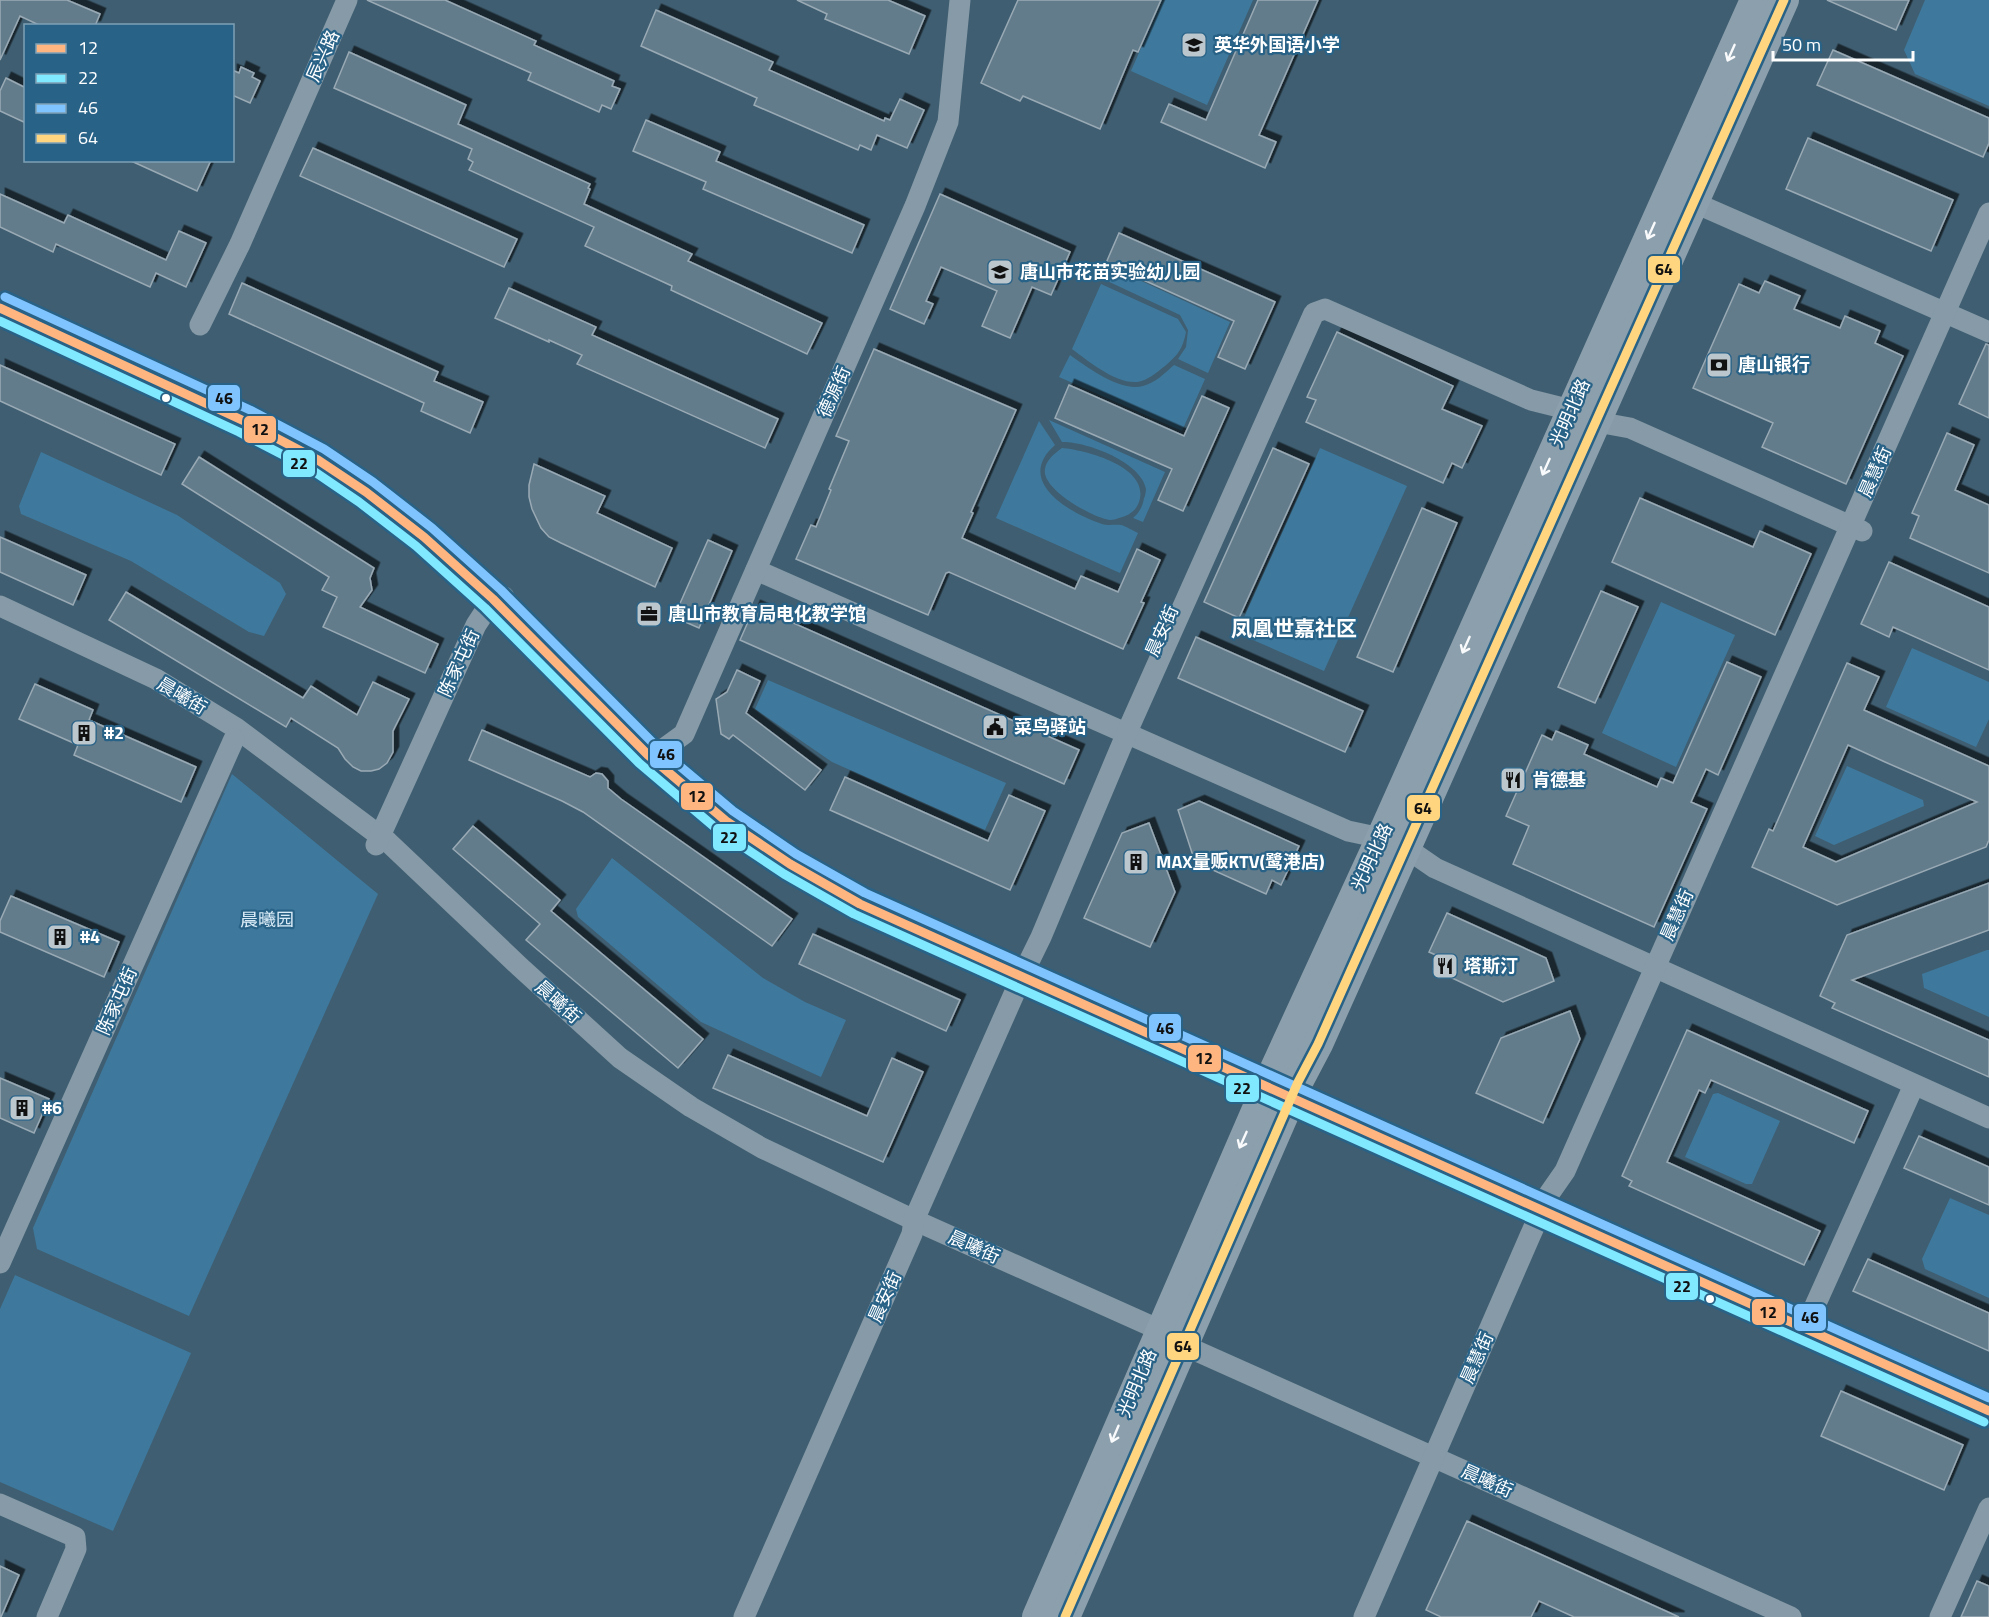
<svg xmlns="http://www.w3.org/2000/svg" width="1989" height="1617" viewBox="0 0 1989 1617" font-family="'Titillium Web','Noto Sans SC',sans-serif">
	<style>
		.green { fill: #3e799d }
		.building { fill: #647c8b; stroke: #99aab5; stroke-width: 1.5; fill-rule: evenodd; filter: url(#shadow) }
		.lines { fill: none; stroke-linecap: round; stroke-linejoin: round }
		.minor { stroke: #869aa7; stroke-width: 21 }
		.secondary { stroke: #8c9fac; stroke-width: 30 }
		.bus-1-casing { stroke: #296287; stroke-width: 14 }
		.bus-2-casing { stroke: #296287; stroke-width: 14 }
		.bus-3-casing { stroke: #296287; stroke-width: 14 }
		.bus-4-casing { stroke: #296287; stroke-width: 14 }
		.bus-1 { stroke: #ffb580; stroke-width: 9 }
		.bus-2 { stroke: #80e8ff; stroke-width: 9 }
		.bus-3 { stroke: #80c4ff; stroke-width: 9 }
		.bus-4 { stroke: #ffd580; stroke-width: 9 }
		.oneway { stroke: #f9fafb }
		.bus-dot { fill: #fff; stroke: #296287; stroke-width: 2 }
		.labels { text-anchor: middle; stroke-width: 4.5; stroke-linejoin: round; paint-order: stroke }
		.poi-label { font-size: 18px; font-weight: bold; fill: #fff; stroke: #296287; text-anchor: start }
		.street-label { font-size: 18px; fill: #fff; stroke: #296287 }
		.park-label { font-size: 18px; fill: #d9ebf7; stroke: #296287 }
		.quarter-label { font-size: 21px; font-weight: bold; fill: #fff; stroke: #296287 }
		.line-badge { stroke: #296287; stroke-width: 2 }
		.pale-badge-label { font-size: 16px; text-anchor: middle; font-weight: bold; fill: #111 }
	</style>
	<defs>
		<filter id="shadow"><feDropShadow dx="5.5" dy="-5.5" stdDeviation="0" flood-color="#0009"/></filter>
	</defs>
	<rect width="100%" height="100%" fill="#3f5e71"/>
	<g class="green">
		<polygon points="1162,0 1253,0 1207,105 1131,71"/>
		<polygon points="1925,0 1989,0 1989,106 1915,74 1904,50"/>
		<polygon points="1109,266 1230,322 1208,373 1178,359 1186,347 1188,330 1180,315 1103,279"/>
		<path d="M 1101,284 L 1178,319 L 1186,332 C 1183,348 1178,355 1165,366 C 1157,372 1147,381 1137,382 C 1116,384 1088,361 1072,349 Z"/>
		<path d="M 1070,355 C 1087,367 1120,392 1143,386 C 1155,383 1165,373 1174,365 L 1205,379 L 1182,431 L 1059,377 Z"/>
		<path d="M 1049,420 L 1165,472 L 1143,522 L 1133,518 C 1139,513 1143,506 1144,498 C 1145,498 1146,490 1146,489 C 1142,462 1085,441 1062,442 Z"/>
		<path d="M 1039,421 L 1055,445 C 1014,481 1069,513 1102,524 C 1109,526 1114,524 1121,525 C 1126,526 1133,531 1138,533 L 1120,573 L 996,518 Z"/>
		<path d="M 1062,448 C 1086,450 1151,467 1139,502 C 1136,511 1128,516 1119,518 C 1116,519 1113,520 1110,520 C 1093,518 1041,489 1045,469 C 1046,460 1055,453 1062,448 Z"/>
		<polygon points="1320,448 1407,486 1324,671 1237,633"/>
		<polygon points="41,452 177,515 280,583 286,594 264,636 249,632 131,561 21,514 19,506"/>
		<polygon points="1661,602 1735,635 1676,767 1602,733"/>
		<polygon points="1912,648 1989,682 1989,719 1976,747 1886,707"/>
		<polygon points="768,680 1006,783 985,830 832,762 755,709"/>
		<polygon points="1847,766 1923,800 1924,806 1834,845 1815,836"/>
		<polygon points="232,774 378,894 189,1316 37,1249 33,1228"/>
		<polygon points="612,858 763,978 805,1002 846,1020 821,1077 701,1022 578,917 576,909"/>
		<polygon points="1987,950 1989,950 1989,1017 1924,988 1922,974"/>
		<polygon points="1718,1093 1780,1121 1752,1184 1746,1184 1685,1157 1713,1094"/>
		<polygon points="1950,1198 1989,1215 1989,1298 1925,1269 1922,1259"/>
		<polygon points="15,1275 191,1353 113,1531 0,1482 0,1309"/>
	</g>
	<g class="building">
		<polygon points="0,0 67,0 100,14 95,26 41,26 20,16 0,60"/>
		<polygon points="367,0 445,0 536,41 534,45 614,81 612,86 620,89 611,109 602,105 599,112 528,80 531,73"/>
		<polygon points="797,0 888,0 925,16 909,54 825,19 827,14"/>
		<polygon points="1018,0 1161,0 1138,52 1133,50 1100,129 1023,96 1020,101 981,83"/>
		<polygon points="1258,0 1318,0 1259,135 1276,142 1265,168 1161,122 1169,104 1206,120"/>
		<polygon points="1827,0 1909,0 1896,30"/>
		<polygon points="656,10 773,62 769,70 884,121 885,118 890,120 900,99 924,110 907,148 877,135 871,150 860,145 858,150 754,105 757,98 641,46"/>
		<polygon points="1833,50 1989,118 1989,143 1983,157 1817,85"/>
		<polygon points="349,52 466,105 458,124 590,184 588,188 590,189 584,204 692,254 688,261 822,323 807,354 671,290 672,286 585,246 594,227 469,170 473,162 468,159 472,149 334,88"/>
		<polygon points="241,67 254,73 252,77 260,81 250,103 232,95 232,70 239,73"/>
		<polygon points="6,78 26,88 26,123 0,111 0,91"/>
		<polygon points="646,120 720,152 716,161 864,225 852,253 703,189 706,182 633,151"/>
		<polygon points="1808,138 1953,200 1931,251 1786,189"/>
		<polygon points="313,148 517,239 504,267 300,176"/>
		<polygon points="129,160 211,160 197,191"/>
		<polygon points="0,194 64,223 68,215 166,260 179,231 206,243 186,287 156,273 150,287 56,244 53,252 0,227"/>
		<polygon points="940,194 1070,252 1051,295 1032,287 1010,338 982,326 997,291 941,267 926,301 933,304 924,324 890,309"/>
		<polygon points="1119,233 1275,302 1245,369 1218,357 1234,321 1106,263"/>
		<polygon points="1765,281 1800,296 1794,309 1840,328 1845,316 1880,331 1875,343 1903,356 1846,484 1762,447 1773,423 1693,388 1739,284 1759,293"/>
		<polygon points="242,283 438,372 434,381 483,402 470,433 421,411 424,403 229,314"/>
		<polygon points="509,288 596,327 592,335 778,419 765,448 577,364 582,355 549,340 549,342 495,318"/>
		<polygon points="1337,332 1453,386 1442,409 1482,426 1462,468 1452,463 1443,483 1306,422 1316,400 1307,397"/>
		<polygon points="1986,344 1989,345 1989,418 1959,404"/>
		<polygon points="874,349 1016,410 971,512 973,513 962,538 1075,589 1081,576 1118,592 1137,549 1160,560 1141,602 1144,603 1123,649 949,572 946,573 928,615 796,559 811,525 816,527 831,490 829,489 849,441 836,436"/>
		<polygon points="0,365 175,444 161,475 0,401"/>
		<polygon points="1069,385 1184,436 1202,396 1229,408 1183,511 1158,500 1172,469 1055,418"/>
		<polygon points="1947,433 1974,445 1955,490 1989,505 1989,573 1910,538 1919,516 1912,513"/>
		<polygon points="1273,448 1309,464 1239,618 1204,602"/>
		<polygon points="199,457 374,568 370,578 372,590 360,607 438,644 425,673 323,627 337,597 322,590 329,577 182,484"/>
		<polygon points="534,464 605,496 597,513 672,548 655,587 561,543 549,537 541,528 532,509 529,497 529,485"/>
		<polygon points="1640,498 1753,547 1760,531 1811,554 1775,635 1612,562"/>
		<polygon points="1422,508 1457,523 1393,672 1357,657"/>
		<polygon points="0,537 86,575 73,605 0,572"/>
		<polygon points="708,540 732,551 699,628 674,617"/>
		<polygon points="1889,562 1989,607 1989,670 1893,627 1889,637 1861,624"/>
		<polygon points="1601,591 1638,607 1595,703 1558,687"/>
		<polygon points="126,592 303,698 311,686 357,715 373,682 409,699 393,731 393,752 387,763 379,769 371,771 361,771 353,767 345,759 338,748 291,718 286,727 109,620"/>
		<polygon points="755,606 1079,750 1064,784 740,640"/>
		<polygon points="1196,637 1363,711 1345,752 1178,678"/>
		<polygon points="1727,662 1761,677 1718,775 1706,769 1691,802 1707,809 1654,927 1513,864 1529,826 1506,816 1542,735 1552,740 1556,731 1588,745 1584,754 1657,787 1661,778 1673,783"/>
		<path d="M 1847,663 L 1879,677 L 1864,710 L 1989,766 L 1989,840 L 1986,847 L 1837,905 L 1752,867 L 1769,829 L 1773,831 ZM 1848,745 L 1885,762 L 1977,802 L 1836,862 L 1803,847 Z"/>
		<polygon points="737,670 760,681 746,713 821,770 805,790 733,735 729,739 721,734 716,699 727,692"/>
		<polygon points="35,684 93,710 89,720 196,767 181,802 74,755 78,745 19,719"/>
		<polygon points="482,730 590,777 596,773 602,774 608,781 608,788 621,799 792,919 772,946 583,812 562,801 469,760"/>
		<polygon points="845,777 988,841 1009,795 1045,811 1010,890 830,810"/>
		<polygon points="1199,801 1299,846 1281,885 1272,880 1266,894 1195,862 1178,810"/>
		<polygon points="1149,823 1175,892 1150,947 1084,918 1122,833"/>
		<polygon points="473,826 560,900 551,911 703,1039 678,1068 526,940 540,924 453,849"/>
		<polygon points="1989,883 1989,930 1852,980 1989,1040 1989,1077 1832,1008 1835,1003 1820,996 1847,935"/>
		<polygon points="11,896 119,942 104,977 0,932 0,921"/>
		<polygon points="1447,913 1546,958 1554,981 1503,1002 1433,969 1438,956 1429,952"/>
		<polygon points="813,934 960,1000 946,1031 799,964"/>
		<polygon points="1570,1011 1580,1039 1543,1123 1476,1093 1501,1038"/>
		<polygon points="1687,1030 1868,1111 1854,1143 1711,1080 1705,1093 1699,1090 1667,1162 1820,1231 1804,1265 1629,1186 1632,1181 1622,1176"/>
		<polygon points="728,1055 867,1116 892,1058 923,1072 883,1162 713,1088"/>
		<polygon points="0,1078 49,1099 34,1133 0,1118"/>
		<polygon points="1919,1136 1989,1167 1989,1205 1904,1168"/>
		<polygon points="1868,1259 1989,1313 1989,1351 1853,1291"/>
		<polygon points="1841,1391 1963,1445 1944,1490 1821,1436"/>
		<polygon points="1467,1521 1679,1617 1574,1617 1539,1601 1531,1617 1441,1617 1426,1610"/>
		<polygon points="0,1566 19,1575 1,1617 0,1617"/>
		<polygon points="1977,1581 1989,1586 1989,1617 1961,1617"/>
	</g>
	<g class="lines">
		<g class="minor">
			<polyline points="1695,203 1989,332"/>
			<polyline points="200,325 240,244 347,0"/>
			<polyline points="1597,422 1630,428 1862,531"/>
			<polyline points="756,570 1348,831 1381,838"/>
			<polyline points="0,606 156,679 236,728 388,842 520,967 620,1058 691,1107 762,1148 914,1220 1160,1330"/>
			<polyline points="648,755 662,750 684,734 915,206 948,122 960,0"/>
			<polyline points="376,845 476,625 493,599 504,597"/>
			<polyline points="1406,848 1435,868 1989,1118"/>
			<polyline points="0,1263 234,739"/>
			<polyline points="1805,1328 1914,1085"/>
			<polyline points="1183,1345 1791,1617"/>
			<polyline points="0,1504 75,1537 76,1549 47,1617"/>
			<polyline points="744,1617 912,1234 914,1220 1022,976 1041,937 1131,723 1314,313 1325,309 1531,400 1571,410"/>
			<polyline points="1364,1617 1530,1236 1549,1194 1565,1171 1989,213"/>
			<polyline points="1940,1617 1989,1508"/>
		</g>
		<g class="secondary">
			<polyline points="0,308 244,421 318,460 366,492 424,537 493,599 648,755 726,821 790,864 860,904 1989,1411"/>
			<polyline points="1037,1617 1267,1086 1381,838 1755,0"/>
			<polyline points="1065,1617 1298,1082 1318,1044 1406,848 1784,0"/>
		</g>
		<g class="bus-1-casing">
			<polyline id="bus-1" points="0,308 244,421 318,460 366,492 424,537 493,599 648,755 726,821 790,864 860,904 1989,1411"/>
		</g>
		<g class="bus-2-casing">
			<polyline id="bus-2" points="0,321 239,432 312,470 359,502 416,546 485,608 639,763 718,830 784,874 854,914 1984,1422"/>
		</g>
		<g class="bus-3-casing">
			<polyline id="bus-3" points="5,297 250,410 324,449 373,482 432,528 501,590 656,746 733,811 796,854 865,893 1989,1398"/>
		</g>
		<g class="bus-4-casing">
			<polyline id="bus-4" points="1065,1617 1298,1082 1318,1044 1784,0"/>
		</g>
		<use href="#bus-1" class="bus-1"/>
		<use href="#bus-2" class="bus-2"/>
		<use href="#bus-3" class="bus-3"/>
		<use href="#bus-4" class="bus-4"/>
	</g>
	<defs><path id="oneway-shaft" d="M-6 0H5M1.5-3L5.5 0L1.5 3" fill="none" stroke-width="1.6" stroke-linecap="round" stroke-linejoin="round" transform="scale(1.5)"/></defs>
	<g class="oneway">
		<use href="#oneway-shaft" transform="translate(1731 53) rotate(114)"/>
		<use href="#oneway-shaft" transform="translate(1651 231) rotate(114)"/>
		<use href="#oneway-shaft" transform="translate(1546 467) rotate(114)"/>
		<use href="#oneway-shaft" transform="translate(1466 645) rotate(114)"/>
		<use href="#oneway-shaft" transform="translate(1243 1140) rotate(114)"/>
		<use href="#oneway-shaft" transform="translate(1115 1434) rotate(113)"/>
	</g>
	<defs>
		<g id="school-square" transform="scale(1.35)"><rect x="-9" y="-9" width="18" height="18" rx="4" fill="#bcc7cd" stroke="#296287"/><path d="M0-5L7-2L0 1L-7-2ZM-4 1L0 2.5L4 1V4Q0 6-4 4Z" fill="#111"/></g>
		<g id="bank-square" transform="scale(1.35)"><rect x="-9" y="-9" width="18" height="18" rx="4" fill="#bcc7cd" stroke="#296287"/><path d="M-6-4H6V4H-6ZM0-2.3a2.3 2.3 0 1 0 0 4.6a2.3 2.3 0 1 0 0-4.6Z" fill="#111"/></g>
		<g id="office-square" transform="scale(1.35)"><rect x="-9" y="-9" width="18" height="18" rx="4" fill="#bcc7cd" stroke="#296287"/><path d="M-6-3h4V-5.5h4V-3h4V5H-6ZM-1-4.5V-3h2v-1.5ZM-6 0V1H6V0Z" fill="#111"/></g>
		<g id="civic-square" transform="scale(1.35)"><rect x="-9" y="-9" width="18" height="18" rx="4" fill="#bcc7cd" stroke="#296287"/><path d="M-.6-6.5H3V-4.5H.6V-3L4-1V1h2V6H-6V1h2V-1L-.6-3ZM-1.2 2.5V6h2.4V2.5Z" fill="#111"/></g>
		<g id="building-square" transform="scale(1.35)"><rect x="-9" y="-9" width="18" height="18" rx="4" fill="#bcc7cd" stroke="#296287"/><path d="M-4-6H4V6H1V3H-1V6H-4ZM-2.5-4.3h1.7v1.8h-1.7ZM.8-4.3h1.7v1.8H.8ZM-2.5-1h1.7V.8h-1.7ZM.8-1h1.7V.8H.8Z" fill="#111"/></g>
		<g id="restaurant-square" transform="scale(1.35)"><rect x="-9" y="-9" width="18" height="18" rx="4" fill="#bcc7cd" stroke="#296287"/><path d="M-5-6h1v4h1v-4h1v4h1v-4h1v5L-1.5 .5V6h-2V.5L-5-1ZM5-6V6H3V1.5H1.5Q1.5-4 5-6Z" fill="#111"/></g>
	</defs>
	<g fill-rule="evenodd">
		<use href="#school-square" x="1194" y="45"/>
		<use href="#school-square" x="1000" y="272"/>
		<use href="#bank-square" x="1719" y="365"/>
		<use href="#office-square" x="649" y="614"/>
		<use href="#civic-square" x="995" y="727"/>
		<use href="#building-square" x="84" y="733"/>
		<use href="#restaurant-square" x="1513" y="780"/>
		<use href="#building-square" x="1136" y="862"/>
		<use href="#building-square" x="60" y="937"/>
		<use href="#restaurant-square" x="1445" y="966"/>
		<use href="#building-square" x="22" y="1108"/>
	</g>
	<g class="bus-dot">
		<circle cx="166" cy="398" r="5"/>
		<circle cx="1710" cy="1299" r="5"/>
	</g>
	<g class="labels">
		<g class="poi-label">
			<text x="1214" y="51">英华外国语小学</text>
			<text x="1020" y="278">唐山市花苗实验幼儿园</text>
			<text x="1738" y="371">唐山银行</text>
			<text x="668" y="620">唐山市教育局电化教学馆</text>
			<text x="1014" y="733">菜鸟驿站</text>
			<text x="104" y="739">#2</text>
			<text x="1532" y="786">肯德基</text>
			<text x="1156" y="868">MAX量贩KTV(鹭港店)</text>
			<text x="80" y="943">#4</text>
			<text x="1464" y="972">塔斯汀</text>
			<text x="42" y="1114">#6</text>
		</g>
		<g class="street-label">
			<text transform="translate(323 56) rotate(-66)" y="6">辰兴路</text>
			<text transform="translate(834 392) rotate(-66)" y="6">德源街</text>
			<text transform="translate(1570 413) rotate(-66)" y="6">光明北路</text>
			<text transform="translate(1875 472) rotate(-66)" y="6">晨慧街</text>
			<text transform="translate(1162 631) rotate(-66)" y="6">晨安街</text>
			<text transform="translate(459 663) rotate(-65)" y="6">陈家屯街</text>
			<text transform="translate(182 696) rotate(31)" y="6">晨曦街</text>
			<text transform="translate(1372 857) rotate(-65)" y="6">光明北路</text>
			<text transform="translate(1677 915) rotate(-66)" y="6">晨慧街</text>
			<text transform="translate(117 1001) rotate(-66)" y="6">陈家屯街</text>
			<text transform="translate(558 1002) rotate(42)" y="6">晨曦街</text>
			<text transform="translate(974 1247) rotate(24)" y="6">晨曦街</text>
			<text transform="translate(885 1297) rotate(-66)" y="6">晨安街</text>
			<text transform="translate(1477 1358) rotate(-66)" y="6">晨慧街</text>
			<text transform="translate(1137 1383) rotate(-67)" y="6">光明北路</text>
			<text transform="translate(1487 1481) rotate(24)" y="6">晨曦街</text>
		</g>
		<g class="park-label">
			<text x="267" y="926">晨曦园</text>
		</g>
		<g class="quarter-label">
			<text x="1294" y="636">凤凰世嘉社区</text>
		</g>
	</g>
	<g class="line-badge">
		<rect x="1647" y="255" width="34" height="29" rx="6" fill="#ffd580"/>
		<rect x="207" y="384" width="34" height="28" rx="6" fill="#80c4ff"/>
		<rect x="243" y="415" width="34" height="29" rx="6" fill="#ffb580"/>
		<rect x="282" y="449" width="34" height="29" rx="6" fill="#80e8ff"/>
		<rect x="649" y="740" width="34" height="29" rx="6" fill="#80c4ff"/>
		<rect x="680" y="782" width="34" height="29" rx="6" fill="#ffb580"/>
		<rect x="1406" y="794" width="35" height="28" rx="6" fill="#ffd580"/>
		<rect x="712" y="823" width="35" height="29" rx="6" fill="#80e8ff"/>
		<rect x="1148" y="1013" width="34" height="29" rx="6" fill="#80c4ff"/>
		<rect x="1187" y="1044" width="35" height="29" rx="6" fill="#ffb580"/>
		<rect x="1225" y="1074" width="35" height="29" rx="6" fill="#80e8ff"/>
		<rect x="1665" y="1272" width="34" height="29" rx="6" fill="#80e8ff"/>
		<rect x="1751" y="1298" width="35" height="28" rx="6" fill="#ffb580"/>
		<rect x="1793" y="1303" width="34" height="29" rx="6" fill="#80c4ff"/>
		<rect x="1166" y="1332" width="34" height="29" rx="6" fill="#ffd580"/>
	</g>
	<g class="pale-badge-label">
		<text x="1664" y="275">64</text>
		<text x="224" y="404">46</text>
		<text x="260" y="435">12</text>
		<text x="299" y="469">22</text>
		<text x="666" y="760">46</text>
		<text x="697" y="802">12</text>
		<text x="1423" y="814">64</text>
		<text x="729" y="843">22</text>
		<text x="1165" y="1034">46</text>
		<text x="1204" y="1064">12</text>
		<text x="1242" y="1094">22</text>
		<text x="1682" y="1292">22</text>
		<text x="1768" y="1318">12</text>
		<text x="1810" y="1323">46</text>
		<text x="1183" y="1352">64</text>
	</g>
	<rect x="24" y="24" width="210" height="138" fill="#296287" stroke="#7fa1b7" stroke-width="1.5"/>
	<rect x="36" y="44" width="30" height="9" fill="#ffb580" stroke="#7fa1b7" stroke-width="1.5"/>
	<text x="78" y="54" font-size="18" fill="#ffffff">12</text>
	<rect x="36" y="74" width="30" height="9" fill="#80e8ff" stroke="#7fa1b7" stroke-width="1.5"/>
	<text x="78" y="84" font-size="18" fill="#ffffff">22</text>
	<rect x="36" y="104" width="30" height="9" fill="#80c4ff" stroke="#7fa1b7" stroke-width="1.5"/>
	<text x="78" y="114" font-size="18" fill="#ffffff">46</text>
	<rect x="36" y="134" width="30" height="9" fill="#ffd580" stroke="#7fa1b7" stroke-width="1.5"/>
	<text x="78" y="144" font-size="18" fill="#ffffff">64</text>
	<path d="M1773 51v9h140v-9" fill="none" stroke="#ffffff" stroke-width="3"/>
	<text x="1782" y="51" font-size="18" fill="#ffffff" stroke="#296287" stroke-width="4.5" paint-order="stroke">50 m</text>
</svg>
